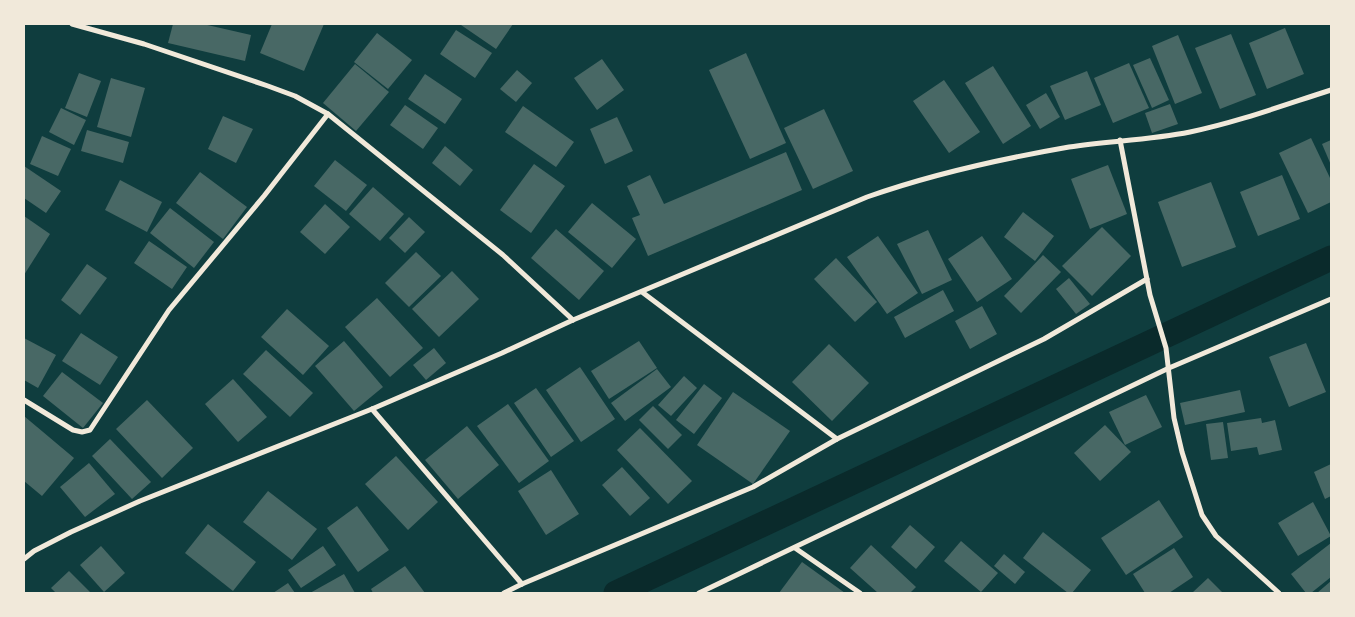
<svg xmlns="http://www.w3.org/2000/svg" width="1355" height="617" viewBox="0 0 1355 617" font-family="'Space Grotesk',sans-serif">
	<style>
		.lines { fill: none; stroke-linecap: round; stroke-linejoin: round }
		.canal { stroke: #0a2a2b; stroke-width: 25 }
		.building { fill: #486865 }
		.minor { stroke: #f1e9da; stroke-width: 5 }
	</style>
	<rect width="100%" height="100%" fill="#0f3d3e"/>
	<g class="lines">
		<polyline class="canal" points="616,593 1331,258"/>
	</g>
	<g class="building">
		<polygon points="173,24 203,24 251,35 245,61 168,43"/>
		<polygon points="272,24 324,24 304,71 260,53"/>
		<polygon points="462,24 513,24 496,49 461,25"/>
		<polygon points="1285,28 1304,74 1267,89 1249,43"/>
		<polygon points="456,30 492,53 475,78 440,54"/>
		<polygon points="377,33 412,60 388,89 354,62"/>
		<polygon points="1231,34 1256,95 1220,109 1195,48"/>
		<polygon points="1178,35 1202,93 1175,104 1152,46"/>
		<polygon points="746,53 786,143 750,159 709,70"/>
		<polygon points="1150,58 1169,100 1152,108 1133,65"/>
		<polygon points="602,59 624,90 597,110 574,78"/>
		<polygon points="1129,63 1149,108 1113,123 1094,78"/>
		<polygon points="355,64 389,92 356,131 323,103"/>
		<polygon points="993,66 1031,126 1003,144 965,83"/>
		<polygon points="517,70 532,83 516,102 500,89"/>
		<polygon points="1087,71 1101,105 1065,120 1050,86"/>
		<polygon points="79,73 101,81 87,117 65,108"/>
		<polygon points="425,74 462,99 445,124 408,99"/>
		<polygon points="111,78 145,88 131,137 97,127"/>
		<polygon points="944,80 980,132 949,153 913,101"/>
		<polygon points="1046,93 1060,117 1040,129 1026,105"/>
		<polygon points="1170,104 1178,124 1152,133 1145,113"/>
		<polygon points="405,105 438,128 423,149 390,125"/>
		<polygon points="523,106 574,142 556,167 505,132"/>
		<polygon points="61,108 86,120 74,145 49,132"/>
		<polygon points="824,109 853,171 813,189 784,128"/>
		<polygon points="223,116 253,129 236,163 208,149"/>
		<polygon points="617,117 633,151 605,164 590,129"/>
		<polygon points="87,130 129,142 123,163 81,151"/>
		<polygon points="42,136 71,149 58,176 30,164"/>
		<polygon points="1311,138 1331,180 1331,202 1308,213 1279,153"/>
		<polygon points="1331,140 1331,165 1322,144"/>
		<polygon points="445,146 473,170 460,186 432,163"/>
		<polygon points="786,152 802,190 648,256 632,218 640,215 627,186 650,175 664,204"/>
		<polygon points="335,160 367,185 346,211 314,186"/>
		<polygon points="534,164 565,186 531,233 500,210"/>
		<polygon points="1108,165 1127,214 1090,229 1071,179"/>
		<polygon points="24,166 61,191 46,213 24,198"/>
		<polygon points="200,172 247,207 223,239 176,203"/>
		<polygon points="1282,175 1300,219 1258,236 1240,192"/>
		<polygon points="120,180 162,202 147,232 105,210"/>
		<polygon points="1211,182 1236,247 1182,267 1158,202"/>
		<polygon points="373,187 404,214 380,241 349,214"/>
		<polygon points="592,203 636,239 612,268 568,232"/>
		<polygon points="325,204 350,227 325,254 300,232"/>
		<polygon points="170,208 214,242 194,268 150,233"/>
		<polygon points="1023,212 1054,236 1035,261 1004,237"/>
		<polygon points="24,216 50,234 24,275"/>
		<polygon points="409,217 425,232 405,253 389,238"/>
		<polygon points="1102,227 1131,256 1092,296 1062,266"/>
		<polygon points="556,229 604,271 579,300 531,258"/>
		<polygon points="928,230 952,280 922,294 897,244"/>
		<polygon points="878,236 918,293 887,314 847,257"/>
		<polygon points="982,236 1012,279 977,302 948,259"/>
		<polygon points="149,241 187,267 172,289 134,263"/>
		<polygon points="416,252 441,276 409,307 385,283"/>
		<polygon points="1043,255 1061,272 1021,313 1004,296"/>
		<polygon points="836,258 877,302 855,322 814,279"/>
		<polygon points="87,264 107,278 80,315 61,300"/>
		<polygon points="452,271 479,299 439,337 412,309"/>
		<polygon points="1069,278 1090,304 1076,314 1056,289"/>
		<polygon points="943,290 954,311 905,338 894,317"/>
		<polygon points="377,298 423,348 390,377 345,327"/>
		<polygon points="982,306 997,334 970,349 955,321"/>
		<polygon points="287,309 329,346 303,375 261,337"/>
		<polygon points="81,333 118,357 100,385 62,361"/>
		<polygon points="24,338 56,355 38,388 24,380"/>
		<polygon points="344,341 383,387 354,411 315,366"/>
		<polygon points="639,341 657,368 609,399 591,371"/>
		<polygon points="1306,343 1326,392 1289,407 1269,357"/>
		<polygon points="829,344 869,383 832,421 792,382"/>
		<polygon points="434,348 446,363 426,380 413,365"/>
		<polygon points="266,350 313,393 290,417 243,374"/>
		<polygon points="580,367 615,419 581,442 546,390"/>
		<polygon points="657,369 671,387 625,421 611,403"/>
		<polygon points="62,372 103,403 83,428 43,396"/>
		<polygon points="684,376 697,388 671,416 658,405"/>
		<polygon points="233,379 267,417 238,442 205,404"/>
		<polygon points="704,384 722,398 694,434 676,420"/>
		<polygon points="536,388 574,441 551,457 514,403"/>
		<polygon points="1240,390 1245,412 1185,425 1180,403"/>
		<polygon points="733,392 790,431 753,484 697,445"/>
		<polygon points="1146,395 1162,427 1125,445 1109,412"/>
		<polygon points="147,400 193,448 162,478 116,429"/>
		<polygon points="508,404 549,461 519,483 477,426"/>
		<polygon points="653,406 682,435 668,449 639,420"/>
		<polygon points="24,416 74,458 42,496 24,481"/>
		<polygon points="1261,418 1262,423 1275,420 1282,450 1259,455 1257,447 1231,451 1227,423"/>
		<polygon points="1223,422 1228,458 1211,460 1206,424"/>
		<polygon points="1105,425 1131,452 1100,481 1074,453"/>
		<polygon points="467,426 499,465 458,499 425,460"/>
		<polygon points="640,428 692,481 668,504 617,450"/>
		<polygon points="110,439 151,482 132,499 92,456"/>
		<polygon points="396,456 438,502 408,530 365,484"/>
		<polygon points="89,463 115,494 85,517 60,487"/>
		<polygon points="1331,464 1331,496 1325,499 1314,472"/>
		<polygon points="622,467 650,498 630,516 602,485"/>
		<polygon points="551,470 579,514 546,535 518,491"/>
		<polygon points="268,491 317,529 292,560 243,522"/>
		<polygon points="1159,500 1183,537 1126,575 1101,538"/>
		<polygon points="1313,502 1331,536 1298,556 1278,523"/>
		<polygon points="357,506 389,550 358,572 327,528"/>
		<polygon points="208,524 256,562 233,591 185,553"/>
		<polygon points="910,525 935,547 916,569 891,547"/>
		<polygon points="1043,532 1091,570 1072,593 1068,593 1023,558"/>
		<polygon points="961,541 998,573 981,592 944,561"/>
		<polygon points="1331,543 1331,577 1311,593 1306,593 1291,574"/>
		<polygon points="871,545 916,587 910,593 878,593 850,568"/>
		<polygon points="101,546 125,573 104,592 80,565"/>
		<polygon points="323,546 336,565 301,588 288,570"/>
		<polygon points="1174,548 1193,577 1169,593 1145,593 1133,574"/>
		<polygon points="1004,554 1025,572 1015,584 994,566"/>
		<polygon points="802,562 845,593 779,593"/>
		<polygon points="405,566 425,593 373,593 371,589"/>
		<polygon points="69,571 91,593 56,593 51,588"/>
		<polygon points="344,574 355,593 310,593"/>
		<polygon points="1208,578 1223,593 1192,593"/>
		<polygon points="1331,581 1331,593 1317,593"/>
		<polygon points="288,583 295,593 273,593"/>
	</g>
	<g class="lines">
		<g class="minor">
			<polyline points="72,24 144,44 268,86 295,96 328,114 503,255 573,320"/>
			<polyline points="1120,140 1150,295 1166,348 1174,418 1182,452 1202,515 1216,536 1279,593"/>
			<polyline points="642,292 837,439"/>
			<polyline points="24,400 73,430 82,432 90,430 169,310 264,196 328,114"/>
			<polyline points="372,409 522,584"/>
			<polyline points="795,548 860,593"/>
			<path d="M 24,559 L 34,551 L 71,532 L 140,501 L 372,409 L 502,353 L 573,320 L 867,197 C 932,174 1000,159 1069,147 C 1109,141 1150,140 1190,132 C 1238,122 1284,105 1331,90"/>
			<polyline points="504,593 522,584 753,487 837,439 1044,339 1147,279"/>
			<polyline points="699,593 1169,368 1331,299"/>
		</g>
	</g>
	<rect width="1355" height="617" fill="none" stroke="#f1e9da" stroke-width="50"/>
</svg>
